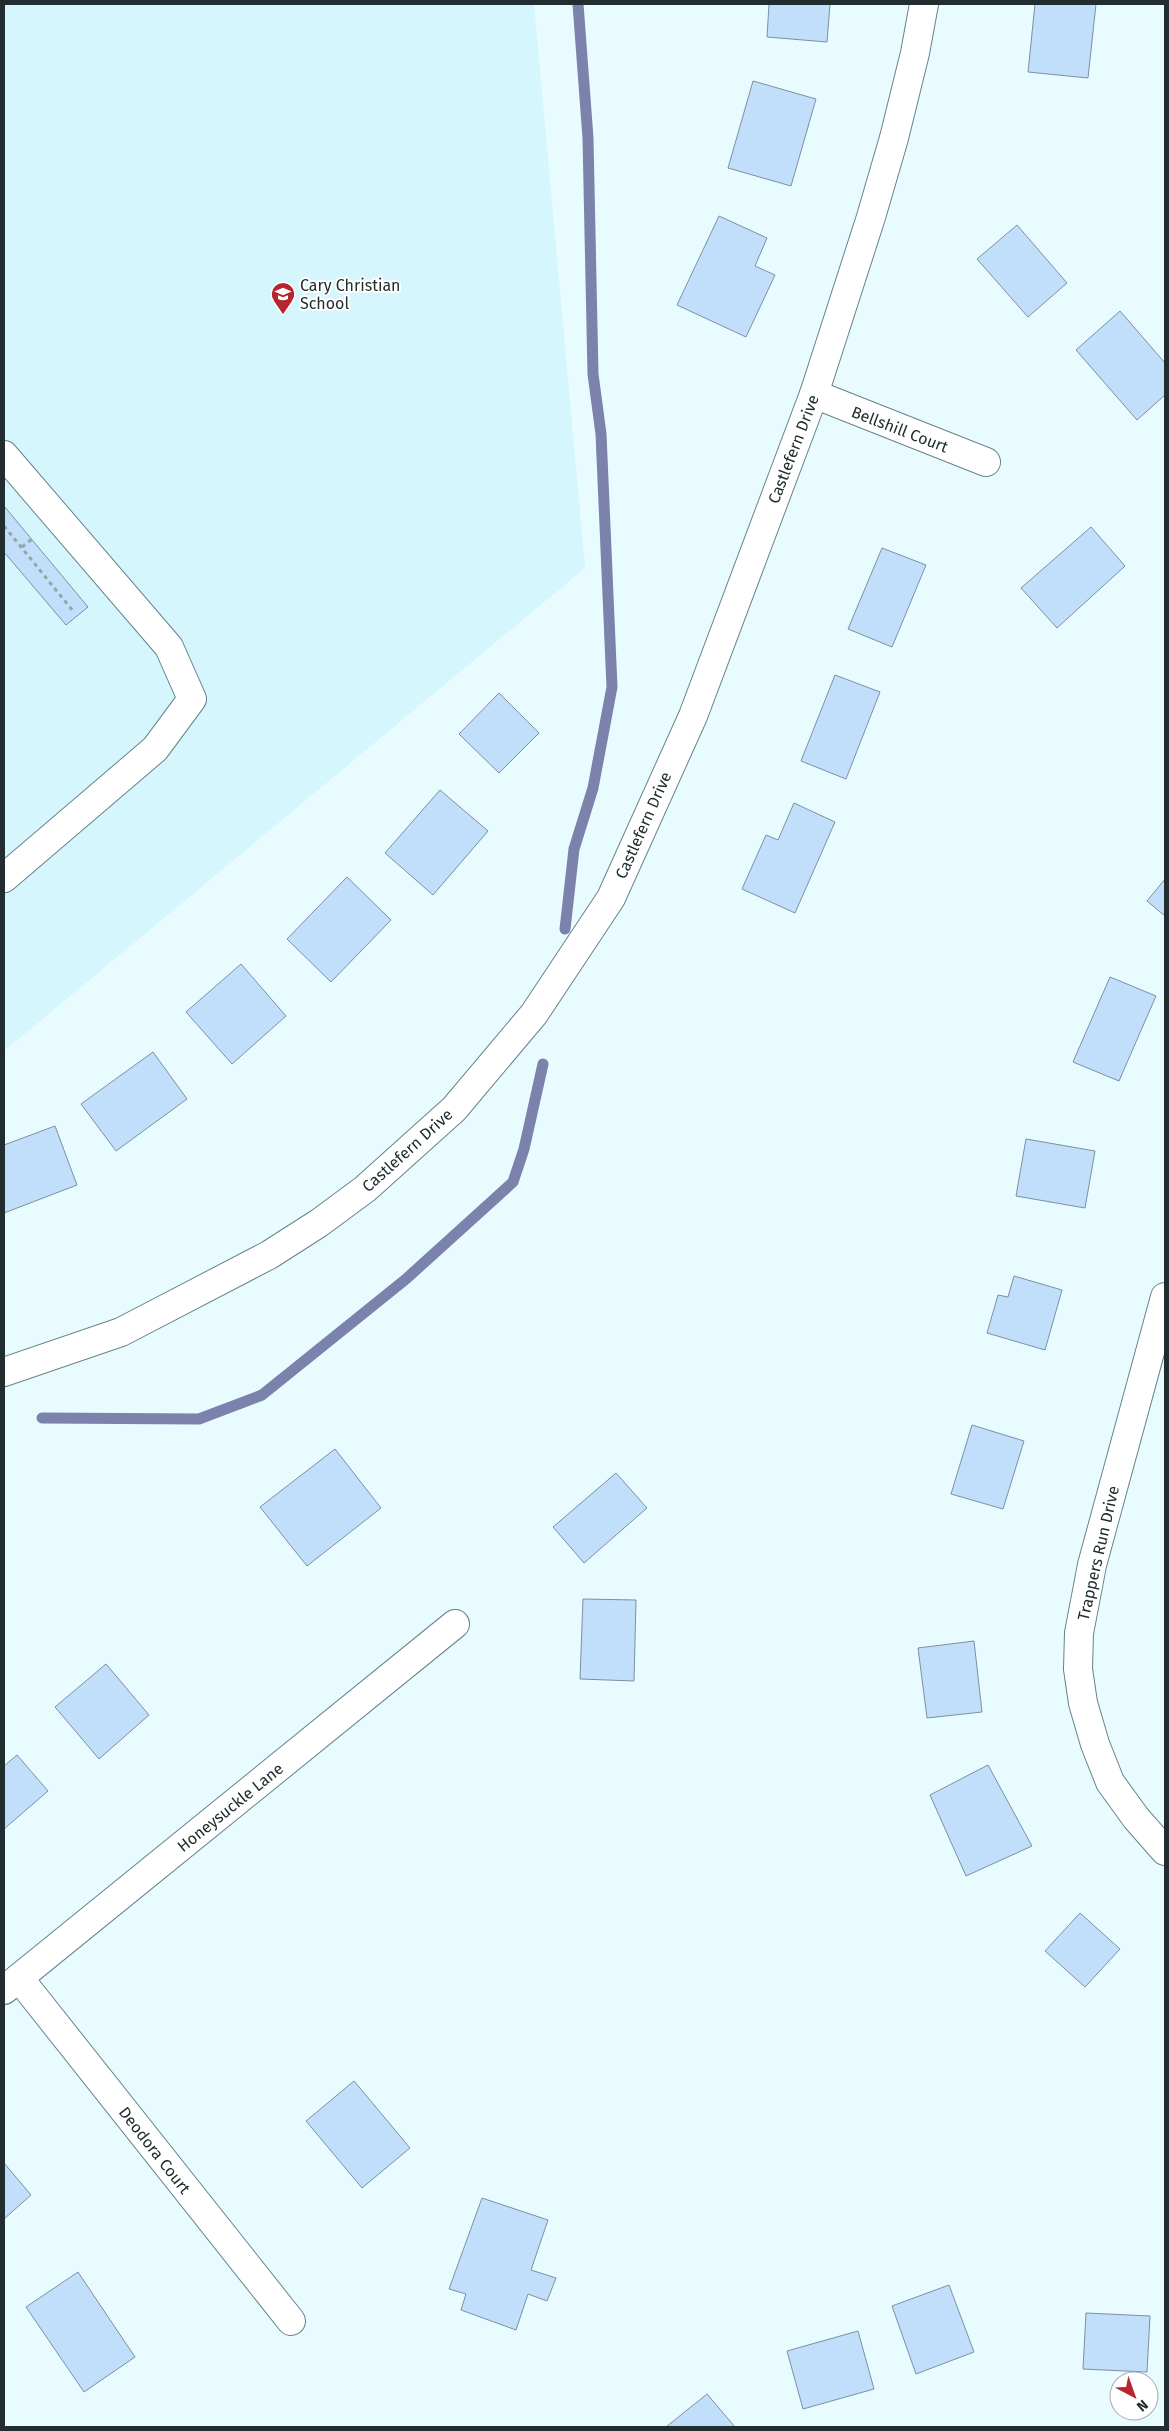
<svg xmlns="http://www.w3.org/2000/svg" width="1169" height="2431" viewBox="0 0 1169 2431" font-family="'Fira Sans',sans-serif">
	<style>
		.built { fill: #d4f6fc }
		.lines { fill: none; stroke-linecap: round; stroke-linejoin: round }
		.stream { stroke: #7b83ac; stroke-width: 11 }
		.building { fill: #c1dffa; stroke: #7c90a2 }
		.minor-casing { stroke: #66848a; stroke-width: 30 }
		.path { stroke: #95a5a8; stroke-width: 3; stroke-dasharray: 4 4; stroke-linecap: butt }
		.minor { stroke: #fff; stroke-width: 28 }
		.labels { text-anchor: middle; stroke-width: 4; stroke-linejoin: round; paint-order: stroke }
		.poi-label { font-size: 16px; fill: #212d2f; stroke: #fff; text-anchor: start }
		.street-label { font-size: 16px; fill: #212d2f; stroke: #fff }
	</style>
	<rect width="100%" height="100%" fill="#e8fbff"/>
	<polygon class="built" points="4,4 534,4 585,568 4,1051"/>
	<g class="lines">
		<g class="stream">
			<polyline points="565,929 574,849 593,788 612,687 601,434 593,374 588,138 578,4"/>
			<polyline points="42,1418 199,1419 262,1395 406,1279 513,1182 524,1149 543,1064"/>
		</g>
	</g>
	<g class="building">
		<polygon points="769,4 830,4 827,42 767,37"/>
		<polygon points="1035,4 1096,4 1088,78 1028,72"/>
		<polygon points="753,81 816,99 791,186 728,168"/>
		<polygon points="719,216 767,238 755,266 775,275 746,337 677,305"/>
		<polygon points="1017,225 1067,283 1028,317 977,259"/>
		<polygon points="1120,311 1165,363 1165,395 1137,420 1076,350"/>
		<polygon points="4,506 88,607 66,625 4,552"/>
		<polygon points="1091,527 1125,566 1057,628 1021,588"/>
		<polygon points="882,548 926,565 892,647 848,629"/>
		<polygon points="835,675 880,692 846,779 801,761"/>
		<polygon points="499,693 539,733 499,773 459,734"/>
		<polygon points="440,790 488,831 433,895 385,853"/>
		<polygon points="794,803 835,822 795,913 742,889 766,835 778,840"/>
		<polygon points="347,877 391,920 331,982 287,939"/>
		<polygon points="1165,879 1165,916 1147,901"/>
		<polygon points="241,964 286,1016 232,1064 186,1012"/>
		<polygon points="1110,977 1156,996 1119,1081 1073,1062"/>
		<polygon points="153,1052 187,1099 116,1151 81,1104"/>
		<polygon points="55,1126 77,1185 4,1213 4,1145"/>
		<polygon points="1026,1139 1095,1151 1085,1208 1016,1196"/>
		<polygon points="1014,1276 1062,1290 1045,1350 987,1333 998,1295 1008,1297"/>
		<polygon points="972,1425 1024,1441 1003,1509 951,1494"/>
		<polygon points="335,1449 381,1508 307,1566 260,1507"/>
		<polygon points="616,1473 647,1508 584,1563 553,1527"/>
		<polygon points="583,1599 636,1600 634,1681 580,1679"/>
		<polygon points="974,1641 982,1712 927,1718 918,1648"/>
		<polygon points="106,1664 149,1715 99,1759 55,1707"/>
		<polygon points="17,1755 48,1791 4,1829 4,1766"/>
		<polygon points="988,1765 1032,1846 966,1876 930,1795"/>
		<polygon points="1080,1913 1120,1949 1085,1987 1045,1951"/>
		<polygon points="354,2081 410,2148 362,2188 306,2121"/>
		<polygon points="4,2163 31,2195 4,2219"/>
		<polygon points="482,2198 548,2220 531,2270 556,2278 547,2301 528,2294 516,2330 461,2310 466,2294 449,2289"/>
		<polygon points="78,2272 135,2357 84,2392 26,2307"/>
		<polygon points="949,2285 974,2352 916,2374 892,2306"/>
		<polygon points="1086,2313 1150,2316 1147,2372 1083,2369"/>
		<polygon points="858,2331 874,2389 803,2409 787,2351"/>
		<polygon points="707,2394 735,2427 666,2427"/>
	</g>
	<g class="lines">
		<g class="minor-casing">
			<g id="minor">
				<polyline points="814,394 986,462"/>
				<polyline points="4,455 169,647 192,699 155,749 4,878"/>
				<polyline points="1165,1297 1092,1565 1079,1633 1078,1669 1083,1703 1095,1744 1110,1782 1136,1818 1165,1851"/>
				<polyline points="4,1372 121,1332 269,1255 319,1223 365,1189 454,1109 534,1014 611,898 693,716 814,394 871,217 894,138 915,53 924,4"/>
				<polyline points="19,1978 291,2321"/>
				<polyline points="4,1990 455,1624"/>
			</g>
		</g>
		<g class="path">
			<polyline points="4,526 73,611"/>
			<polyline points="22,547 32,539"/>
		</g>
		<use href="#minor" class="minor"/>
	</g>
	<defs>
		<g id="school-pin" transform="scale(1.25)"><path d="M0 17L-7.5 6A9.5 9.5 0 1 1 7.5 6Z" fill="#b62530" stroke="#fff"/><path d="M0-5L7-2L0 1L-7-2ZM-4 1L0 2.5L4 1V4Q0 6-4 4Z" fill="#fff"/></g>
	</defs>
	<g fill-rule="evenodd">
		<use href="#school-pin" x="283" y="294"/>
	</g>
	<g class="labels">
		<g class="poi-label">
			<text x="300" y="291">Cary Christian<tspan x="300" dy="18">School</tspan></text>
		</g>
		<g class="street-label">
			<text transform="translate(900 429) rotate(21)" y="6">Bellshill Court</text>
			<text transform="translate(793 449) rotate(-69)" y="6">Castlefern Drive</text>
			<text transform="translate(643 825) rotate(-66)" y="6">Castlefern Drive</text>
			<text transform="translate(407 1150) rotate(-42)" y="6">Castlefern Drive</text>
			<text transform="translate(1098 1553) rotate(-77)" y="6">Trappers Run Drive</text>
			<text transform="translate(230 1807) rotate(-39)" y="6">Honeysuckle Lane</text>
			<text transform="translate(155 2150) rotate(52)" y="6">Deodora Court</text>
		</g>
	</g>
	<rect width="1169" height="2431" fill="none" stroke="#212d2f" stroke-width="10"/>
	<g transform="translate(1134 2396) rotate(139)"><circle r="24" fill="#ffffff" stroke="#a6abac"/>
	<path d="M0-4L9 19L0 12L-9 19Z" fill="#b62530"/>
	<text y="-8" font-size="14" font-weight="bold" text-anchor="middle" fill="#212d2f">N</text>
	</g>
</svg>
